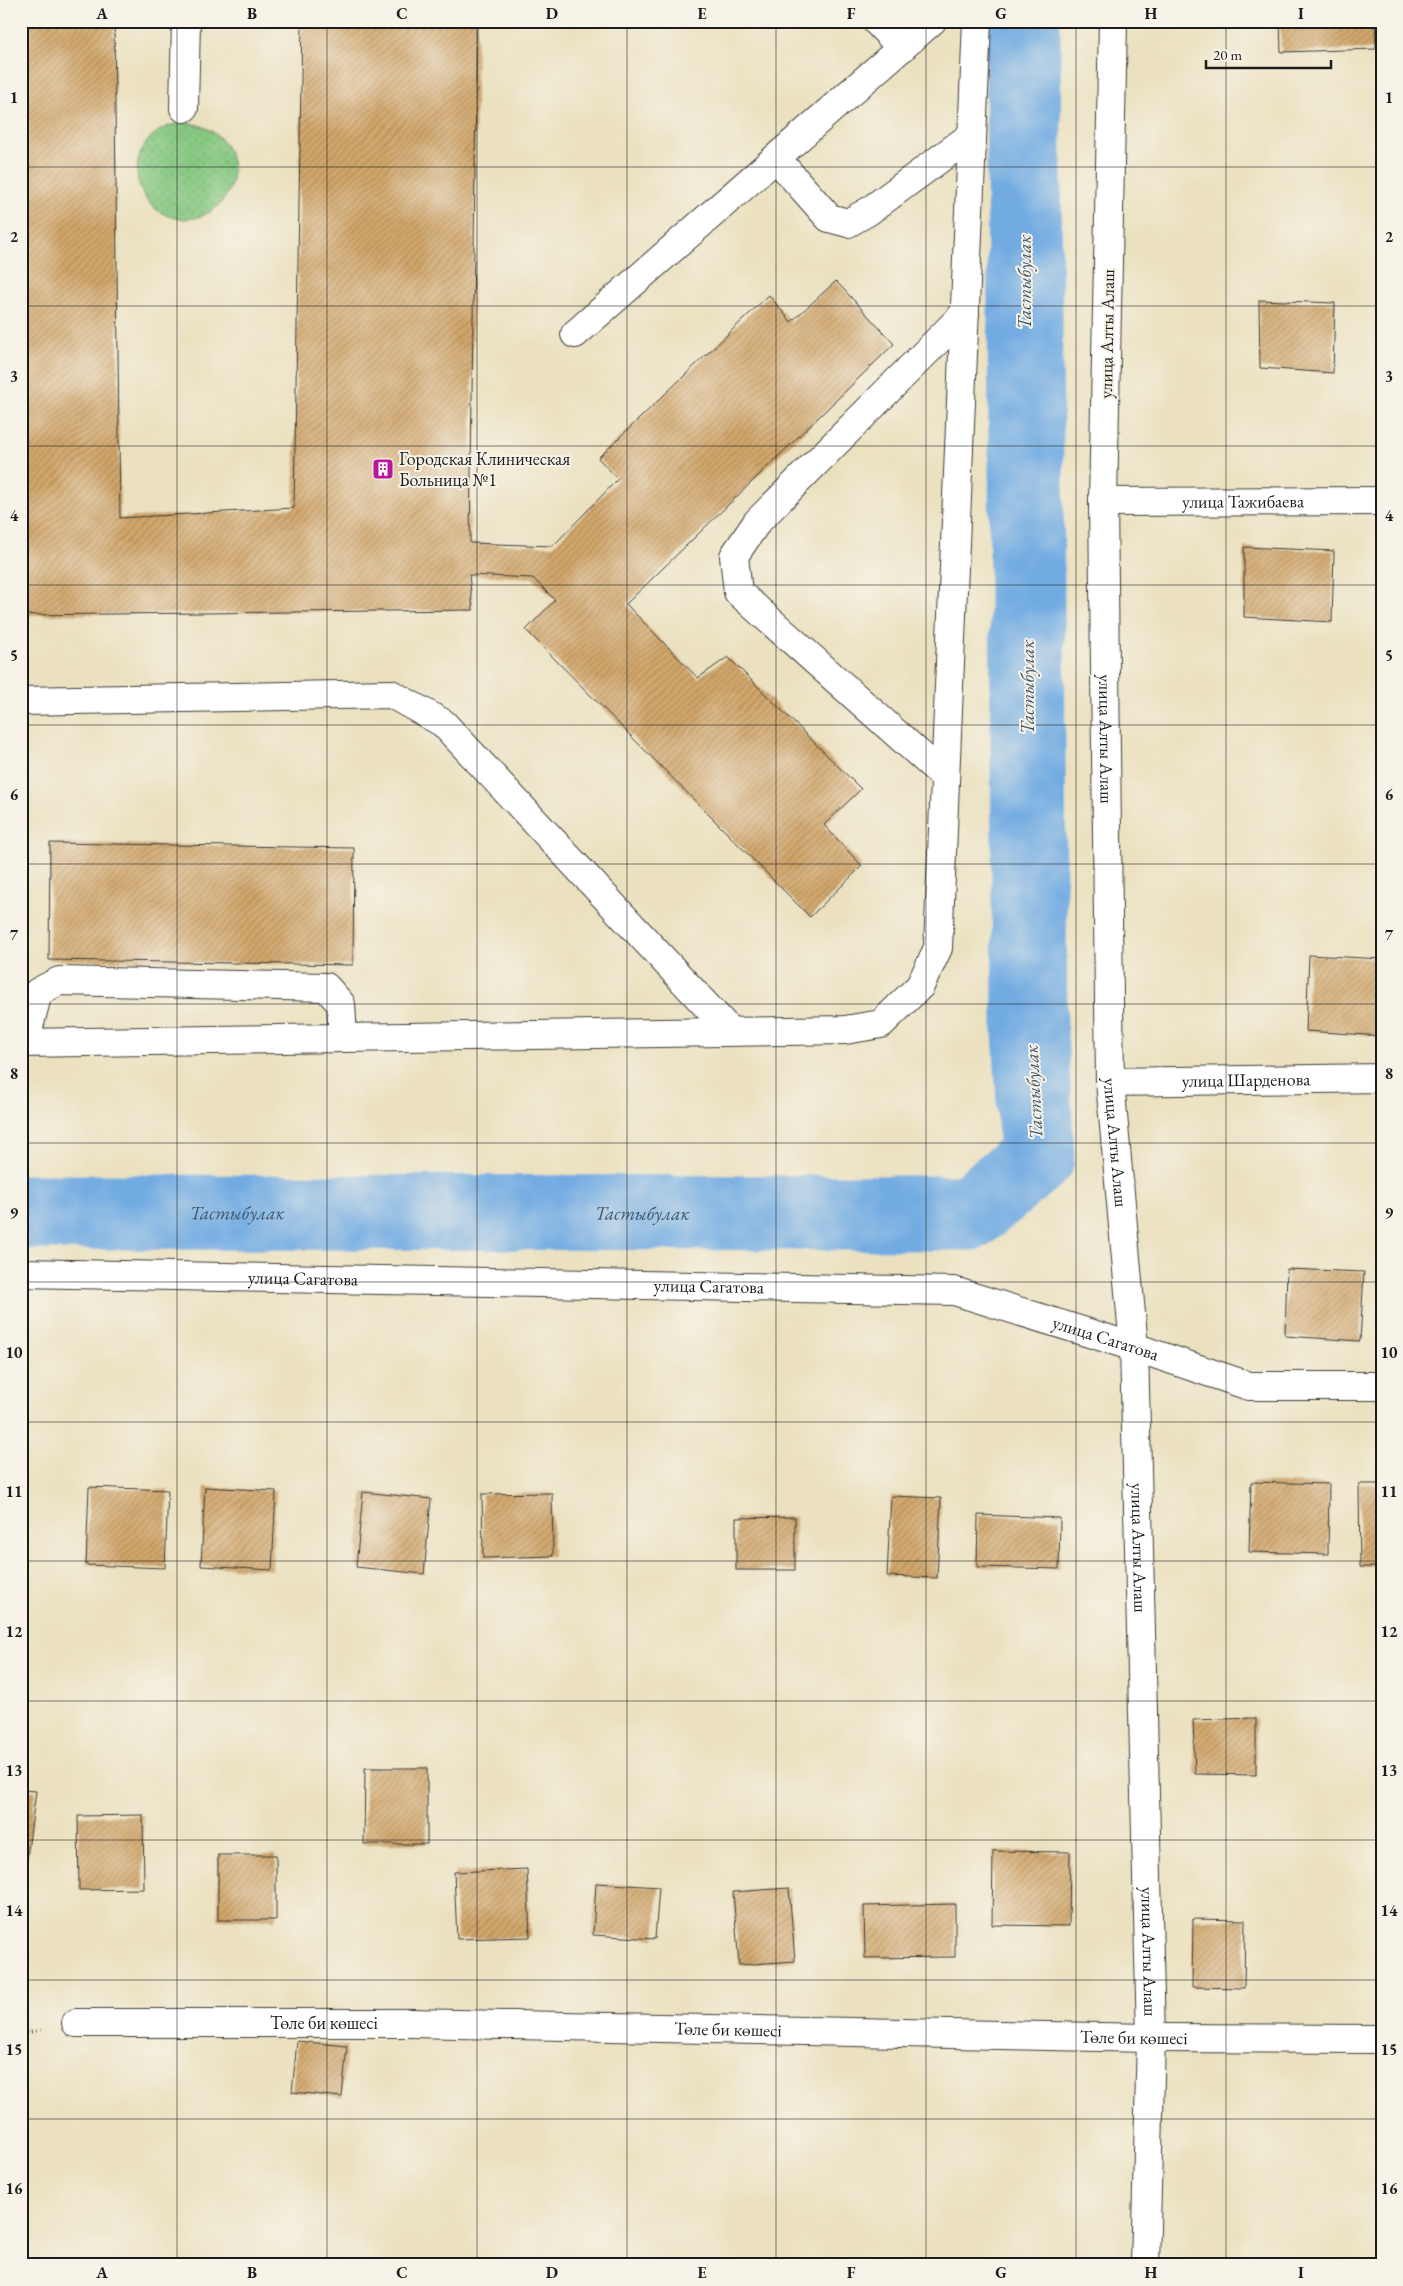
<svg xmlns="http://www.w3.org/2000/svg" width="1403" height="2286" viewBox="0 0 1403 2286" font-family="'EB Garamond',serif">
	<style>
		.grass { fill: url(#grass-dots); stroke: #51724e }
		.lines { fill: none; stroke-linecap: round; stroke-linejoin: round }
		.river { stroke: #71abe2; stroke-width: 75 }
		.building { fill: url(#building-hatch) }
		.minor-casing { stroke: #3b3a35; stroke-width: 30 }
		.path { stroke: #3b3a35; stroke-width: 3; stroke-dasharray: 1 4; stroke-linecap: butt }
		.minor { stroke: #fff; stroke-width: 28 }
		.grid { fill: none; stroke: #1c1c1c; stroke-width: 1; stroke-opacity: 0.55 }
		.labels { text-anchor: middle; stroke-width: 4; stroke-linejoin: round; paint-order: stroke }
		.street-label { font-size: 18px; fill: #1c1c1c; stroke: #f7f3e8 }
		.poi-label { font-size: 18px; fill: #1c1c1c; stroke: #f7f3e8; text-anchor: start }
		.water-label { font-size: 19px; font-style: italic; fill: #3e556b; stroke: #f7f3e8 }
		.neatline { fill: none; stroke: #1c1c1c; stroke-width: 2 }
		.grid-label { font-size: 16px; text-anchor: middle; font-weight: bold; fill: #1c1c1c }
	</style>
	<defs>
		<pattern id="grass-dots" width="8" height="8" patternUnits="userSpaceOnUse" patternTransform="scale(1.25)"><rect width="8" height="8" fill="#86c881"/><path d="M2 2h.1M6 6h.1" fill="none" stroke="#73ab6f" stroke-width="1.8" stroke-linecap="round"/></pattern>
		<pattern id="building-hatch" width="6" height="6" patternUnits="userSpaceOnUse" patternTransform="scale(1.25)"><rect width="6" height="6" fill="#d2a76c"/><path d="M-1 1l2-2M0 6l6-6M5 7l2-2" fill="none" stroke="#aa8758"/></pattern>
	</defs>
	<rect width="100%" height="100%" fill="#f7f3e8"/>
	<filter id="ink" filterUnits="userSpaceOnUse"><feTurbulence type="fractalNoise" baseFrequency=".02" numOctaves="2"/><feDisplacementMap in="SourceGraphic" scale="10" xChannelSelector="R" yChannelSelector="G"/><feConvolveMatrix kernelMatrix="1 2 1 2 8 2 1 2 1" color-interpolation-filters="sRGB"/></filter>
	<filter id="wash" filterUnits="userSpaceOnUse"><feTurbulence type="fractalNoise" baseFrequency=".0096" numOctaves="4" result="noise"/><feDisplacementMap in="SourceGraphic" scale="20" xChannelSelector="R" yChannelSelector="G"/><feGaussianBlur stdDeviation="1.12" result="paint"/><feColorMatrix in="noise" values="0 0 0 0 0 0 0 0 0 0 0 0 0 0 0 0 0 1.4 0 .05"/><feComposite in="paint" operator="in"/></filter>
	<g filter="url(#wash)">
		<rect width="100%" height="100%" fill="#ebe1c0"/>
		<circle class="grass" cx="185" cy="171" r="48"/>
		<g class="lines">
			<path class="river" id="s1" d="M 21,1212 L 970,1213 L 1037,1157 L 1030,1031 L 1023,21"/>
		</g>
		<g id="blocks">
			<g class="building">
				<polygon points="21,21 114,21 120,518 294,508 302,21 477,21 470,543 553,546 618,479 598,458 769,295 791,322 836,281 894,344 626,604 698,678 728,657 861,789 824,825 862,866 810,917 526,630 555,600 533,578 469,575 473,610 21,615"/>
				<polygon points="1280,21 1375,21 1376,49 1281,52"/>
				<polygon points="1259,300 1335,303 1333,373 1260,368"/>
				<polygon points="1244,547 1334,551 1332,622 1244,617"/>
				<polygon points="50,843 354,848 353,965 49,960"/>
				<polygon points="1309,955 1382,959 1382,1036 1306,1031"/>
				<polygon points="1287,1269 1364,1272 1360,1341 1285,1336"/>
				<polygon points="1251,1482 1329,1484 1328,1554 1249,1552"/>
				<polygon points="1359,1484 1382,1484 1382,1567 1360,1567"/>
				<polygon points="89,1487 168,1490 165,1568 86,1565"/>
				<polygon points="205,1487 276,1491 272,1570 201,1566"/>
				<polygon points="363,1492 431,1499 424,1574 356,1567"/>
				<polygon points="552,1493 553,1556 483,1558 482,1494"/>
				<polygon points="891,1496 941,1498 937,1578 887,1576"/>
				<polygon points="978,1515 1060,1518 1059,1569 977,1567"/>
				<polygon points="795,1517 795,1570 736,1570 736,1518"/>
				<polygon points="1256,1718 1256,1775 1195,1774 1193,1720"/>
				<polygon points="365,1768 427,1768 427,1844 364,1844"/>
				<polygon points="21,1790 36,1791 26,1865 21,1864"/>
				<polygon points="143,1815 144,1889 79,1890 78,1816"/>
				<polygon points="993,1851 1070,1852 1069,1926 992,1925"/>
				<rect x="218" y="1855" width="58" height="65"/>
				<polygon points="527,1869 530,1937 457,1939 454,1872"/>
				<polygon points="596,1883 659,1887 655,1939 593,1935"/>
				<polygon points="789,1888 795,1961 739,1965 733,1892"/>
				<polygon points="955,1904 955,1957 865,1958 864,1906"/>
				<polygon points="1193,1919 1245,1920 1244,1988 1192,1987"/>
				<polygon points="297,2041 347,2046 342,2097 292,2092"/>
			</g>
		</g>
	</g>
	<g filter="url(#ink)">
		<use href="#blocks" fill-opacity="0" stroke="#3b3a35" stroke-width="1"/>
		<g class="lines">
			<g class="minor-casing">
				<g id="minor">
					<polyline points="876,21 902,48"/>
					<path id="s2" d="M 1113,21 L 1103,502 L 1110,1082 L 1134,1347 L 1151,2038 L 1145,2265"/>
					<polyline points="184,108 186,21"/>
					<polyline points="776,158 829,218 848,223 869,211 972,135"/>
					<polyline points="575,334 932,21"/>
					<path id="s3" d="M 1103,502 L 1382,501"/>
					<polyline points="21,701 391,694 443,723 730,1031"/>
					<polyline points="945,777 738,592 734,556 757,522 965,313"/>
					<polyline points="21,1043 845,1030 881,1024 920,986 938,948 977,21"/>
					<polyline points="25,1043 38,992 59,981 326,987 341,1004 343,1037"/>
					<path id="s4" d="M 1110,1082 L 1382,1078"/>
					<path id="s5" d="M 21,1273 L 954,1291 L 1134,1347 L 1249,1386 L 1382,1386"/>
					<path id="s6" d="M 76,2023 L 411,2023 L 1151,2038 L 1382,2039"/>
				</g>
			</g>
			<polyline class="path" points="21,2034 41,2030"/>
			<use href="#minor" class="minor"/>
		</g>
	</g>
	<path class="grid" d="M 177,21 L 177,2265M 327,21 L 327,2265M 477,21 L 477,2265M 627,21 L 627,2265M 776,21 L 776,2265M 926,21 L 926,2265M 1076,21 L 1076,2265M 1226,21 L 1226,2265M 21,167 L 1382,167M 21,306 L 1382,306M 21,446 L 1382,446M 21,585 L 1382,585M 21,725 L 1382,725M 21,864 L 1382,864M 21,1004 L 1382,1004M 21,1143 L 1382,1143M 21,1282 L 1382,1282M 21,1422 L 1382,1422M 21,1561 L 1382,1561M 21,1701 L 1382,1701M 21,1840 L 1382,1840M 21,1980 L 1382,1980M 21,2119 L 1382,2119"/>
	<defs>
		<g id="building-square" transform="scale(1.125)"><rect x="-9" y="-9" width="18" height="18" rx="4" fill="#b5179e" stroke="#f7f3e8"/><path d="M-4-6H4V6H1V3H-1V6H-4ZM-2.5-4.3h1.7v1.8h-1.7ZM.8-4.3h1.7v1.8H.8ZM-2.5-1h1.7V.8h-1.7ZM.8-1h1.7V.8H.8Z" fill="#fff"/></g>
	</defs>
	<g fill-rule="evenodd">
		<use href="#building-square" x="383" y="469"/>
	</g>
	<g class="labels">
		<g class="street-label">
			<text transform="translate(1107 334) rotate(-89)" y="6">улица Алты Алаш</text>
			<text dy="6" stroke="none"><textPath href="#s3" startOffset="140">улица Тажибаева</textPath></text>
			<text dy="6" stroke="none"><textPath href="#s2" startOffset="718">улица Алты Алаш</textPath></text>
			<text dy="6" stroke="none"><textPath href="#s4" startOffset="136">улица Шарденова</textPath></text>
			<text dy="6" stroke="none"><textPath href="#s2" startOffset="1122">улица Алты Алаш</textPath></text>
			<text dy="6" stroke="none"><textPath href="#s5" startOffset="282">улица Сагатова</textPath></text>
			<text dy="6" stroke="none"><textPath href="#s5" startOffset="688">улица Сагатова</textPath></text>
			<text dy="6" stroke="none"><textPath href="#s5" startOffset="1092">улица Сагатова</textPath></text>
			<text dy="6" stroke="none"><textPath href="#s2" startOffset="1528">улица Алты Алаш</textPath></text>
			<text dy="6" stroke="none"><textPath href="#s2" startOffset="1932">улица Алты Алаш</textPath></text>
			<text dy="6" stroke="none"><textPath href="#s6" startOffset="248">Төле би көшесі</textPath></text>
			<text dy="6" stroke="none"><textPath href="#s6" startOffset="652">Төле би көшесі</textPath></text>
			<text dy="6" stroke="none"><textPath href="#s6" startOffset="1058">Төле би көшесі</textPath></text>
		</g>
		<g class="poi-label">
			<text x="399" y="465">Городская Клиническая<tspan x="399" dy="21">Больница №1</tspan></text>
		</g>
		<g class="water-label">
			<text transform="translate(1024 282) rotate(-90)" y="7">Тастыбулак</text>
			<text transform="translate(1027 687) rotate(-90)" y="7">Тастыбулак</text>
			<text transform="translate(1033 1092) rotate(-93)" y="7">Тастыбулак</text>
			<text dy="7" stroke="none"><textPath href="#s1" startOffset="216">Тастыбулак</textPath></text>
			<text dy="7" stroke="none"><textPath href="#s1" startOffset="621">Тастыбулак</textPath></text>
		</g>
	</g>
	<rect width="1403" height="2286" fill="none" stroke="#f7f3e8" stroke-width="55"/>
	<path d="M1206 60v8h125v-8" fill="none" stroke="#1c1c1c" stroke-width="2.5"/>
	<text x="1213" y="60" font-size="15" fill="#1c1c1c" stroke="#f7f3e8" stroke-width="4" paint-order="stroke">20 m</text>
	<rect x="28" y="28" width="1348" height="2230" class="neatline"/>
	<g class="grid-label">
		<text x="102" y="19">A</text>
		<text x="252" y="19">B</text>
		<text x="402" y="19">C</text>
		<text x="552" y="19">D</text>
		<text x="702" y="19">E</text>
		<text x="851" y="19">F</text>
		<text x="1001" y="19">G</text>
		<text x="1151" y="19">H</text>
		<text x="1301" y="19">I</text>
		<text x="14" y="103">1</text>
		<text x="1389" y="103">1</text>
		<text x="14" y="242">2</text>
		<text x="1389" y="242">2</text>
		<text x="14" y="382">3</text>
		<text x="1389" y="382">3</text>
		<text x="14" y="521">4</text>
		<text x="1389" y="521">4</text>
		<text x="14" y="661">5</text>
		<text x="1389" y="661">5</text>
		<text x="14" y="800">6</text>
		<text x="1389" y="800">6</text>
		<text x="14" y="940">7</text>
		<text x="1389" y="940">7</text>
		<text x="14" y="1079">8</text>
		<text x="1389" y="1079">8</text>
		<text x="14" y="1218">9</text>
		<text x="1389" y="1218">9</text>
		<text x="14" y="1358">10</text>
		<text x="1389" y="1358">10</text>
		<text x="14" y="1497">11</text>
		<text x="1389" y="1497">11</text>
		<text x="14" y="1637">12</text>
		<text x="1389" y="1637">12</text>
		<text x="14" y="1776">13</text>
		<text x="1389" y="1776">13</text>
		<text x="14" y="1916">14</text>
		<text x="1389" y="1916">14</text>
		<text x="14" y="2055">15</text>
		<text x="1389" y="2055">15</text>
		<text x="14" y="2194">16</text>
		<text x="1389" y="2194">16</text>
		<text x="102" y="2278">A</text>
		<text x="252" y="2278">B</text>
		<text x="402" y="2278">C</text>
		<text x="552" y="2278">D</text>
		<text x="702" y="2278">E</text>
		<text x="851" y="2278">F</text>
		<text x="1001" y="2278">G</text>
		<text x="1151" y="2278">H</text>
		<text x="1301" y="2278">I</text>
	</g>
</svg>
